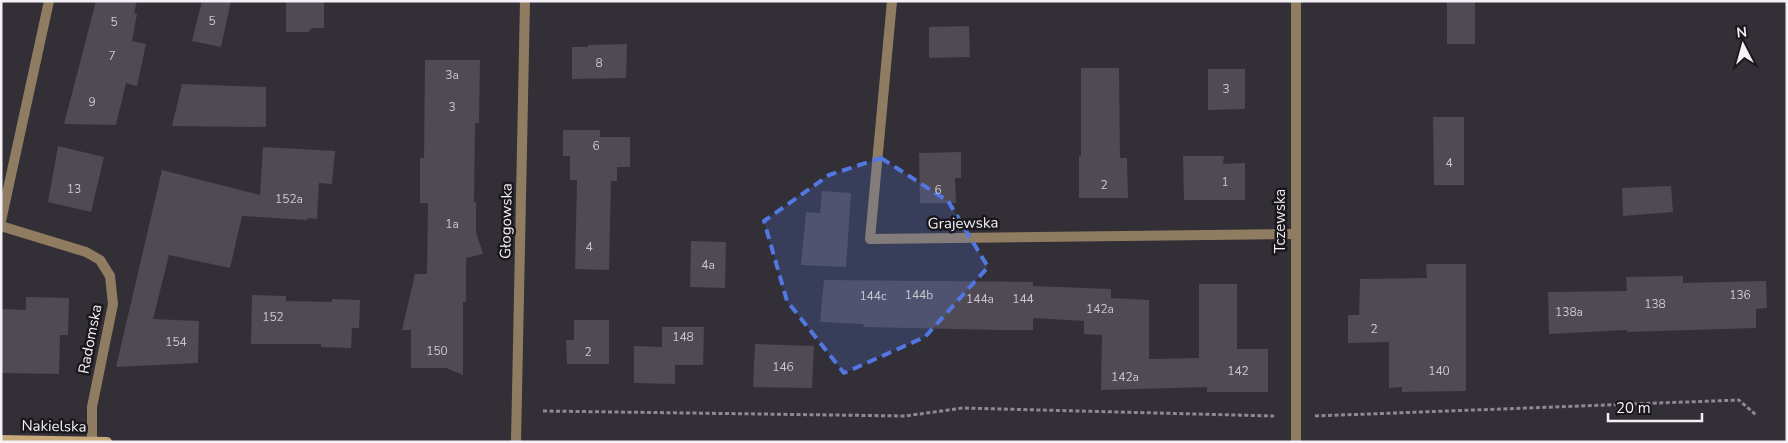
<svg xmlns="http://www.w3.org/2000/svg" width="1788" height="443" viewBox="0 0 1788 443" font-family="'Nunito Sans',sans-serif">
	<style>
		.building { fill: #4f4a53 }
		.lines { fill: none; stroke-linecap: round; stroke-linejoin: round }
		.path { stroke: #8c8990; stroke-width: 3; stroke-dasharray: 4 2.5; stroke-linecap: butt }
		.minor { stroke: #907d61; stroke-width: 10 }
		.secondary { stroke: #c6a87a; stroke-width: 10 }
		.marked { fill: #5277e0; fill-opacity: 0.2; stroke: #5277e0; stroke-width: 4; stroke-dasharray: 10 6; stroke-linejoin: round }
		.labels { text-anchor: middle; stroke-width: 5; stroke-linejoin: round; paint-order: stroke }
		.number-label { font-size: 12px; fill: #cac7cd }
		.street-label { font-size: 15px; fill: #f3f1f6; stroke: #1a181c }
	</style>
	<rect width="100%" height="100%" fill="#332f37"/>
	<g class="building">
		<polygon points="96,1 137,1 134,13 137,14 132,41 146,44 137,86 126,83 116,125 64,124"/>
		<polygon points="202,1 231,1 221,47 192,41"/>
		<polygon points="286,1 324,1 324,28 312,28 308,32 286,32"/>
		<rect x="1447" y="1" width="28" height="43"/>
		<polygon points="969,26 970,57 929,58 929,27"/>
		<polygon points="627,44 626,78 572,79 572,47 588,47 588,45"/>
		<polygon points="425,60 480,60 479,123 475,123 474,202 476,202 476,232 483,254 466,258 466,302 463,302 463,375 446,368 411,368 411,330 402,330 415,274 427,274 428,203 420,203 420,158 424,158"/>
		<polygon points="1081,68 1119,68 1120,158 1127,158 1128,198 1079,198 1079,156 1081,156"/>
		<polygon points="1208,69 1245,69 1245,109 1208,110"/>
		<polygon points="182,84 266,87 266,127 172,126"/>
		<polygon points="1433,117 1464,117 1464,185 1434,185"/>
		<polygon points="563,130 600,130 600,137 630,137 630,167 617,167 617,181 611,181 609,270 575,269 577,180 570,180 570,156 563,156"/>
		<polygon points="58,146 104,157 91,212 48,202"/>
		<polygon points="263,147 335,151 332,184 319,183 317,219 308,218 307,220 242,216 230,268 169,255 153,319 199,321 198,363 116,367 162,170 260,195"/>
		<polygon points="961,152 961,178 955,178 956,203 920,203 919,153"/>
		<polygon points="1183,156 1224,156 1223,164 1245,163 1245,200 1184,200"/>
		<polygon points="1671,186 1673,212 1623,216 1622,188"/>
		<polygon points="822,191 851,193 846,267 801,265 806,212 820,213"/>
		<polygon points="691,241 726,242 725,288 690,287"/>
		<polygon points="1426,264 1466,264 1466,391 1402,392 1402,387 1389,388 1389,342 1348,343 1348,315 1359,315 1360,279 1427,278"/>
		<polygon points="1683,276 1683,283 1766,281 1767,308 1756,309 1756,328 1627,332 1627,330 1549,334 1548,292 1627,291 1626,277"/>
		<polygon points="824,280 1033,282 1033,286 1111,289 1111,298 1149,300 1149,359 1199,358 1199,284 1237,284 1237,349 1268,349 1268,392 1207,392 1207,387 1101,390 1102,335 1084,334 1084,321 1033,318 1033,330 1000,330 863,327 864,324 820,322"/>
		<polygon points="252,295 286,296 286,301 332,302 332,299 360,300 359,328 352,328 351,348 321,347 321,344 251,344"/>
		<polygon points="26,297 69,298 68,335 60,335 59,374 1,373 1,309 26,310"/>
		<polygon points="574,320 609,320 609,364 567,364 566,340 574,340"/>
		<polygon points="662,327 704,327 703,365 675,365 675,384 634,383 634,346 662,347"/>
		<polygon points="755,344 814,346 812,388 753,387"/>
	</g>
	<g class="lines">
		<g class="path">
			<polyline points="543,411 905,416 963,408 1274,416"/>
			<polyline points="1315,416 1739,400 1756,415"/>
		</g>
		<g class="minor">
			<polyline points="892,1 870,239 1295,234"/>
			<polyline points="1296,1 1296,442"/>
			<polyline points="1,221 49,1"/>
			<polyline points="1,226 86,252 100,260 110,276 113,304 92,407 92,442"/>
			<polyline points="516,442 525,1"/>
		</g>
		<polyline class="secondary" points="1,440 107,442"/>
	</g>
	<path class="marked" d="M 881,158 L 948,201 L 988,267 L 925,337 L 844,373 L 787,301 L 764,221 L 829,175 Z"/>
	<g class="labels">
		<g class="number-label">
			<text x="212" y="25">5</text>
			<text x="114" y="26">5</text>
			<text x="112" y="60">7</text>
			<text x="599" y="67">8</text>
			<text x="452" y="79">3a</text>
			<text x="1226" y="93">3</text>
			<text x="92" y="106">9</text>
			<text x="452" y="111">3</text>
			<text x="596" y="150">6</text>
			<text x="1449" y="167">4</text>
			<text x="1225" y="186">1</text>
			<text x="1104" y="189">2</text>
			<text x="74" y="193">13</text>
			<text x="938" y="194">6</text>
			<text x="289" y="203">152a</text>
			<text x="452" y="228">1a</text>
			<text x="589" y="251">4</text>
			<text x="708" y="269">4a</text>
			<text x="919" y="299">144b</text>
			<text x="1740" y="299">136</text>
			<text x="873" y="300">144c</text>
			<text x="980" y="303">144a</text>
			<text x="1023" y="303">144</text>
			<text x="1655" y="308">138</text>
			<text x="1100" y="313">142a</text>
			<text x="1569" y="316">138a</text>
			<text x="273" y="321">152</text>
			<text x="1374" y="333">2</text>
			<text x="683" y="341">148</text>
			<text x="176" y="346">154</text>
			<text x="437" y="355">150</text>
			<text x="588" y="356">2</text>
			<text x="783" y="371">146</text>
			<text x="1238" y="375">142</text>
			<text x="1439" y="375">140</text>
			<text x="1125" y="381">142a</text>
		</g>
		<g class="street-label">
			<text transform="translate(506 221) rotate(-89)" y="5">Głogowska</text>
			<text transform="translate(1280 221) rotate(-90)" y="5">Tczewska</text>
			<text transform="translate(963 223) rotate(-1)" y="5">Grajewska</text>
			<text transform="translate(90 339) rotate(-79)" y="5">Radomska</text>
			<text transform="translate(54 426) rotate(1)" y="5">Nakielska</text>
		</g>
	</g>
	<rect width="1788" height="443" fill="none" stroke="#f3f1f6" stroke-width="5"/>
	<g transform="translate(1743 45) rotate(354)" stroke="#1a181c" stroke-width="4" paint-order="stroke">
	<path d="M0-4L9 19L0 12L-9 19Z" fill="#f3f1f6"/>
	<text y="-8" font-size="14" font-weight="bold" text-anchor="middle" fill="#f3f1f6">N</text>
	</g>
	<path d="M1608 413v8h94v-8" fill="none" stroke="#f3f1f6" stroke-width="2.5"/>
	<text x="1616" y="413" font-size="15" fill="#f3f1f6" stroke="#1a181c" stroke-width="4" paint-order="stroke">20 m</text>
</svg>
